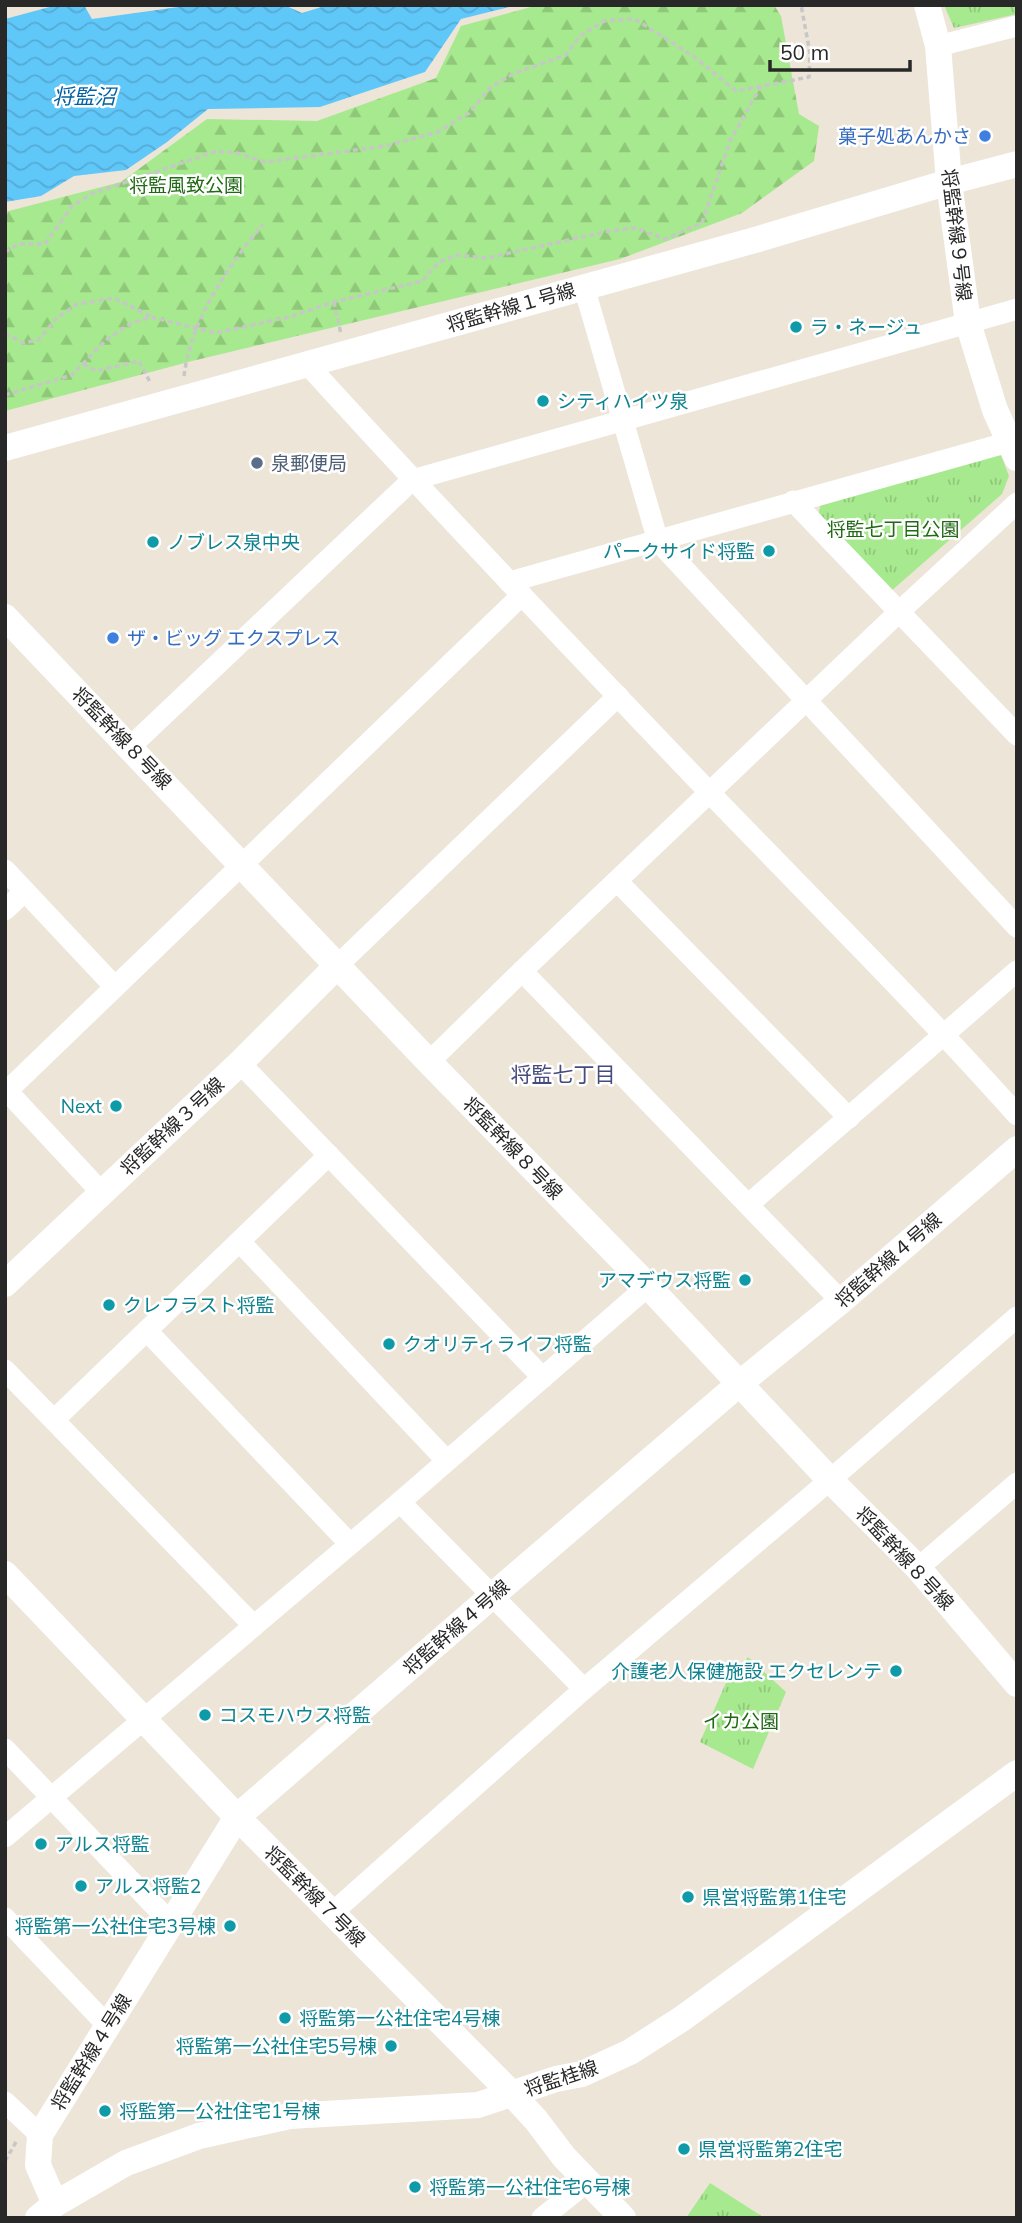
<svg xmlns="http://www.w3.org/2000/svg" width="1022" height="2223" viewBox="0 0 1022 2223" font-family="Mulish,'Noto Sans JP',sans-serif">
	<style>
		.grass { fill: url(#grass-tufts) }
		.forest { fill: url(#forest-firs) }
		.water { fill: url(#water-waves) }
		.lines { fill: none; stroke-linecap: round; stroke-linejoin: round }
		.path { stroke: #c7c7c7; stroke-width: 3.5; stroke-dasharray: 5 3.5; stroke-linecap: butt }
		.minor { stroke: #fff; stroke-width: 21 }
		.tertiary { stroke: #fff; stroke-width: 26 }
		.shop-dot { fill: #3f7fe0; stroke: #fff; stroke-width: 2.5 }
		.culture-dot { fill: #0f9aa8; stroke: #fff; stroke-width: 2.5 }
		.service-dot { fill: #5c6f8a; stroke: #fff; stroke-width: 2.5 }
		.labels { text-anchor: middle; stroke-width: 5; stroke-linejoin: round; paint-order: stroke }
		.shop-label { font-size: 19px; fill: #366cbe; stroke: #fff; text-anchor: end }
		.park-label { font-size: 19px; fill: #1f6a13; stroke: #fff }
		.street-label { font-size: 19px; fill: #282828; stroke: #fff }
		.culture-label { font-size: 19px; fill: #0d838f; stroke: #fff; text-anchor: start }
		.service-label { font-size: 19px; fill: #4e5e75; stroke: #fff; text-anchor: start }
		.water-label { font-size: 21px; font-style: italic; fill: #0161a3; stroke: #fff }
		.neighbourhood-label { font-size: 21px; fill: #454b7c; stroke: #fff }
	</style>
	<defs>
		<pattern id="grass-tufts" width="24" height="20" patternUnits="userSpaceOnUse" patternTransform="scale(1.75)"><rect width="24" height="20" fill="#a7e98e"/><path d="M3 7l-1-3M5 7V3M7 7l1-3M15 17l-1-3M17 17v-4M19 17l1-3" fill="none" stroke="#90c87a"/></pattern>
		<pattern id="forest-firs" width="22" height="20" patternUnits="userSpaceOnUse" patternTransform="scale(1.75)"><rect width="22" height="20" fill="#a7e98e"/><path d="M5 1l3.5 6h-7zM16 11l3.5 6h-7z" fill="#90c87a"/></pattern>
		<pattern id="water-waves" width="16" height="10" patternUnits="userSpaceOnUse" patternTransform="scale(1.75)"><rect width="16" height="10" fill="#60c7f9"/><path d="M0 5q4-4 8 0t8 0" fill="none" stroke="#53abd5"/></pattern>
	</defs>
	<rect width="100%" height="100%" fill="#ece5d8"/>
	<g class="grass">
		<polygon points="944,5 1017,5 1017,14 954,28"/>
		<polygon points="1000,453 1009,476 1002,494 890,592 817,519 821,503"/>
		<polygon points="748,1657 786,1692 753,1769 700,1742 732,1669 738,1672"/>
		<polygon points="710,2183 760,2215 763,2218 686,2218"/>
	</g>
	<polygon class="forest" points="538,5 774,5 781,16 799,114 819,126 814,161 742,213 620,259 192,361 5,411 5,212 121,182 207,119 317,121 436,78 461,26"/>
	<polygon class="water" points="57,5 84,5 92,19 193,5 284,5 302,13 328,5 517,5 461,19 425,72 320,107 208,109 167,142 126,170 74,176 41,196 5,202 5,19"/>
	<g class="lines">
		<g class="path">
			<polyline points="5,252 19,244 45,244 72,206 91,194 217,151 237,153 265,162 385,146 438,132 469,113 491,87 515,73 566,55 580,36 604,21 635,19 693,56 736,91 809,77 810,53 801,5"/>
			<polyline points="334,302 341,334"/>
			<polyline points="5,334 24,343 38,340 57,318 77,304 114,298 150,316"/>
			<polyline points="83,364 96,371 139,361 151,384"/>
			<path d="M 184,376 C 191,319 227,268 263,224"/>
			<polyline points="5,395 72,375 106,340 130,324 151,317 216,333 289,317 334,302 422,281 439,262 456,255 487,258 609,231 635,228 665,239 702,223 730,141 761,86"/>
			<polyline points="5,2161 16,2142"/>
		</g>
		<g class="minor">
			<polyline points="938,46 1017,26"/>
			<polyline points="584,287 658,541 1017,927"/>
			<path d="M 307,364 C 439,509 574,651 710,793 C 813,900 918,1004 1017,1115"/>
			<polyline points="793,501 1017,735"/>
			<polyline points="509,582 1009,442"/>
			<polyline points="130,747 412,480 1017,309"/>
			<polyline points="5,870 115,987"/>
			<polyline points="617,881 849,1118"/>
			<polyline points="5,910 25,891"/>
			<polyline points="337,966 618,696"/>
			<polyline points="522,971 841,1301"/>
			<polyline points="429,1062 522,971 900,611 1017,503"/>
			<polyline points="240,1063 543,1378"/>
			<polyline points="7,1091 102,1193"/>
			<polyline points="5,1093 522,595"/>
			<polyline points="749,1204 1017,971"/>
			<polyline points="240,1242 446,1460"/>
			<polyline points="147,1331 350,1544"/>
			<polyline points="5,1370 254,1626"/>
			<polyline points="55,1419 329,1155"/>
			<polyline points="400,1502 584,1689"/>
			<polyline points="918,1568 1017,1483"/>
			<polyline points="5,1749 170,1922"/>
			<polyline points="5,1837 400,1502 648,1286"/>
			<polyline points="332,1913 584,1689 830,1480 1017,1317"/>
			<polyline points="5,1918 108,2026"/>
			<polyline points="5,2102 40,2135"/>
			<polyline points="542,2218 587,2182"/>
		</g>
		<g class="tertiary">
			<polyline points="927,5 938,46 949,182 968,323 995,410 1017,458"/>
			<polyline points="5,448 755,240 949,182 1017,164"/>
			<polyline points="5,617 429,1062 648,1286 830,1480 918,1568 1017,1684"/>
			<polyline points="5,1284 240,1063 337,966"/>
			<polyline points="5,1574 237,1817 512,2094 536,2120 564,2157 623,2218"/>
			<polyline points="55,2204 38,2165 40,2135 237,1817 493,1595 739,1384 841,1301 1017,1149"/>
			<polyline points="38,2218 55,2204 126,2163 199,2136 290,2116 478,2105 556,2079 582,2074 630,2052 683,2018 1017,1773"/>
		</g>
	</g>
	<g class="shop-dot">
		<circle cx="985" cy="136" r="7"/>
		<circle cx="113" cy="638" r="7"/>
	</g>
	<g class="culture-dot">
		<circle cx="796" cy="327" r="7"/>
		<circle cx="543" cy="401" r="7"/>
		<circle cx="153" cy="542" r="7"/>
		<circle cx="769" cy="551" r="7"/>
		<circle cx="116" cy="1106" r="7"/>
		<circle cx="745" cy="1280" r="7"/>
		<circle cx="109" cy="1305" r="7"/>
		<circle cx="389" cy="1344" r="7"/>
		<circle cx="896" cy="1671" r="7"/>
		<circle cx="205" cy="1715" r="7"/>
		<circle cx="41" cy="1844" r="7"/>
		<circle cx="81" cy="1886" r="7"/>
		<circle cx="688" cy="1897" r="7"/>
		<circle cx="230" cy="1926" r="7"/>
		<circle cx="285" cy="2018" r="7"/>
		<circle cx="391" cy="2046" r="7"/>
		<circle cx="105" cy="2111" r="7"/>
		<circle cx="684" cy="2149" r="7"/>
		<circle cx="415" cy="2187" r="7"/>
	</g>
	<circle class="service-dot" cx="257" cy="463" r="7"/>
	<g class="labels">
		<g class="shop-label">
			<text x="971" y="143">菓子処あんかさ</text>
			<text x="127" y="645" text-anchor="start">ザ・ビッグ エクスプレス</text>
		</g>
		<g class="park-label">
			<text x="186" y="192">将監風致公園</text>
			<text x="893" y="536">将監七丁目公園</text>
			<text x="741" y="1728">イカ公園</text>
		</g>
		<g class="street-label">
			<text transform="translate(957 235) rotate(83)" y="7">将監幹線９号線</text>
			<text transform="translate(511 307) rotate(-16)" y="7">将監幹線１号線</text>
			<text transform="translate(122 738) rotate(46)" y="7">将監幹線８号線</text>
			<text transform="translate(172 1126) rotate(-43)" y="7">将監幹線３号線</text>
			<text transform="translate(513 1148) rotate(46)" y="7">将監幹線８号線</text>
			<text transform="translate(888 1260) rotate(-41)" y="7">将監幹線４号線</text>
			<text transform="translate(905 1558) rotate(47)" y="7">将監幹線８号線</text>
			<text transform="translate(456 1627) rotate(-41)" y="7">将監幹線４号線</text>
			<text transform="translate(315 1896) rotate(45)" y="7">将監幹線７号線</text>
			<text transform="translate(91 2052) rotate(-58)" y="7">将監幹線４号線</text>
			<text transform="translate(561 2078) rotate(-18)" y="7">将監桂線</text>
		</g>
		<g class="culture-label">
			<text x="810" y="334">ラ・ネージュ</text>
			<text x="557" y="408">シティハイツ泉</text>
			<text x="167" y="549">ノブレス泉中央</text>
			<text x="755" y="558" text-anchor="end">パークサイド将監</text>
			<text x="102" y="1113" text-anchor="end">Next</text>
			<text x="731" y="1287" text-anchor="end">アマデウス将監</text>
			<text x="123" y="1312">クレフラスト将監</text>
			<text x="403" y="1351">クオリティライフ将監</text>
			<text x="882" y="1678" text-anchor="end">介護老人保健施設 エクセレンテ</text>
			<text x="219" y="1722">コスモハウス将監</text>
			<text x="55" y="1851">アルス将監</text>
			<text x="95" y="1893">アルス将監2</text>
			<text x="702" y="1904">県営将監第1住宅</text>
			<text x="216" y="1933" text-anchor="end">将監第一公社住宅3号棟</text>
			<text x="299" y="2025">将監第一公社住宅4号棟</text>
			<text x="377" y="2053" text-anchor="end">将監第一公社住宅5号棟</text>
			<text x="119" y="2118">将監第一公社住宅1号棟</text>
			<text x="698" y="2156">県営将監第2住宅</text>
			<text x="429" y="2194">将監第一公社住宅6号棟</text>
		</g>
		<g class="service-label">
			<text x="271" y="470">泉郵便局</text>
		</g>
		<g class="water-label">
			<text x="84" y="104">将監沼</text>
		</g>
		<g class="neighbourhood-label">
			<text x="563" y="1082">将監七丁目</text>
		</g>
	</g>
	<rect width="1022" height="2223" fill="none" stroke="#282828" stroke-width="14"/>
	<path d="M770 60v10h140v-10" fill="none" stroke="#282828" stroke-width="3.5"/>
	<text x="780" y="60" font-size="21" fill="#282828" stroke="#ffffff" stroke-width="5" paint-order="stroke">50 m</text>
</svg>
